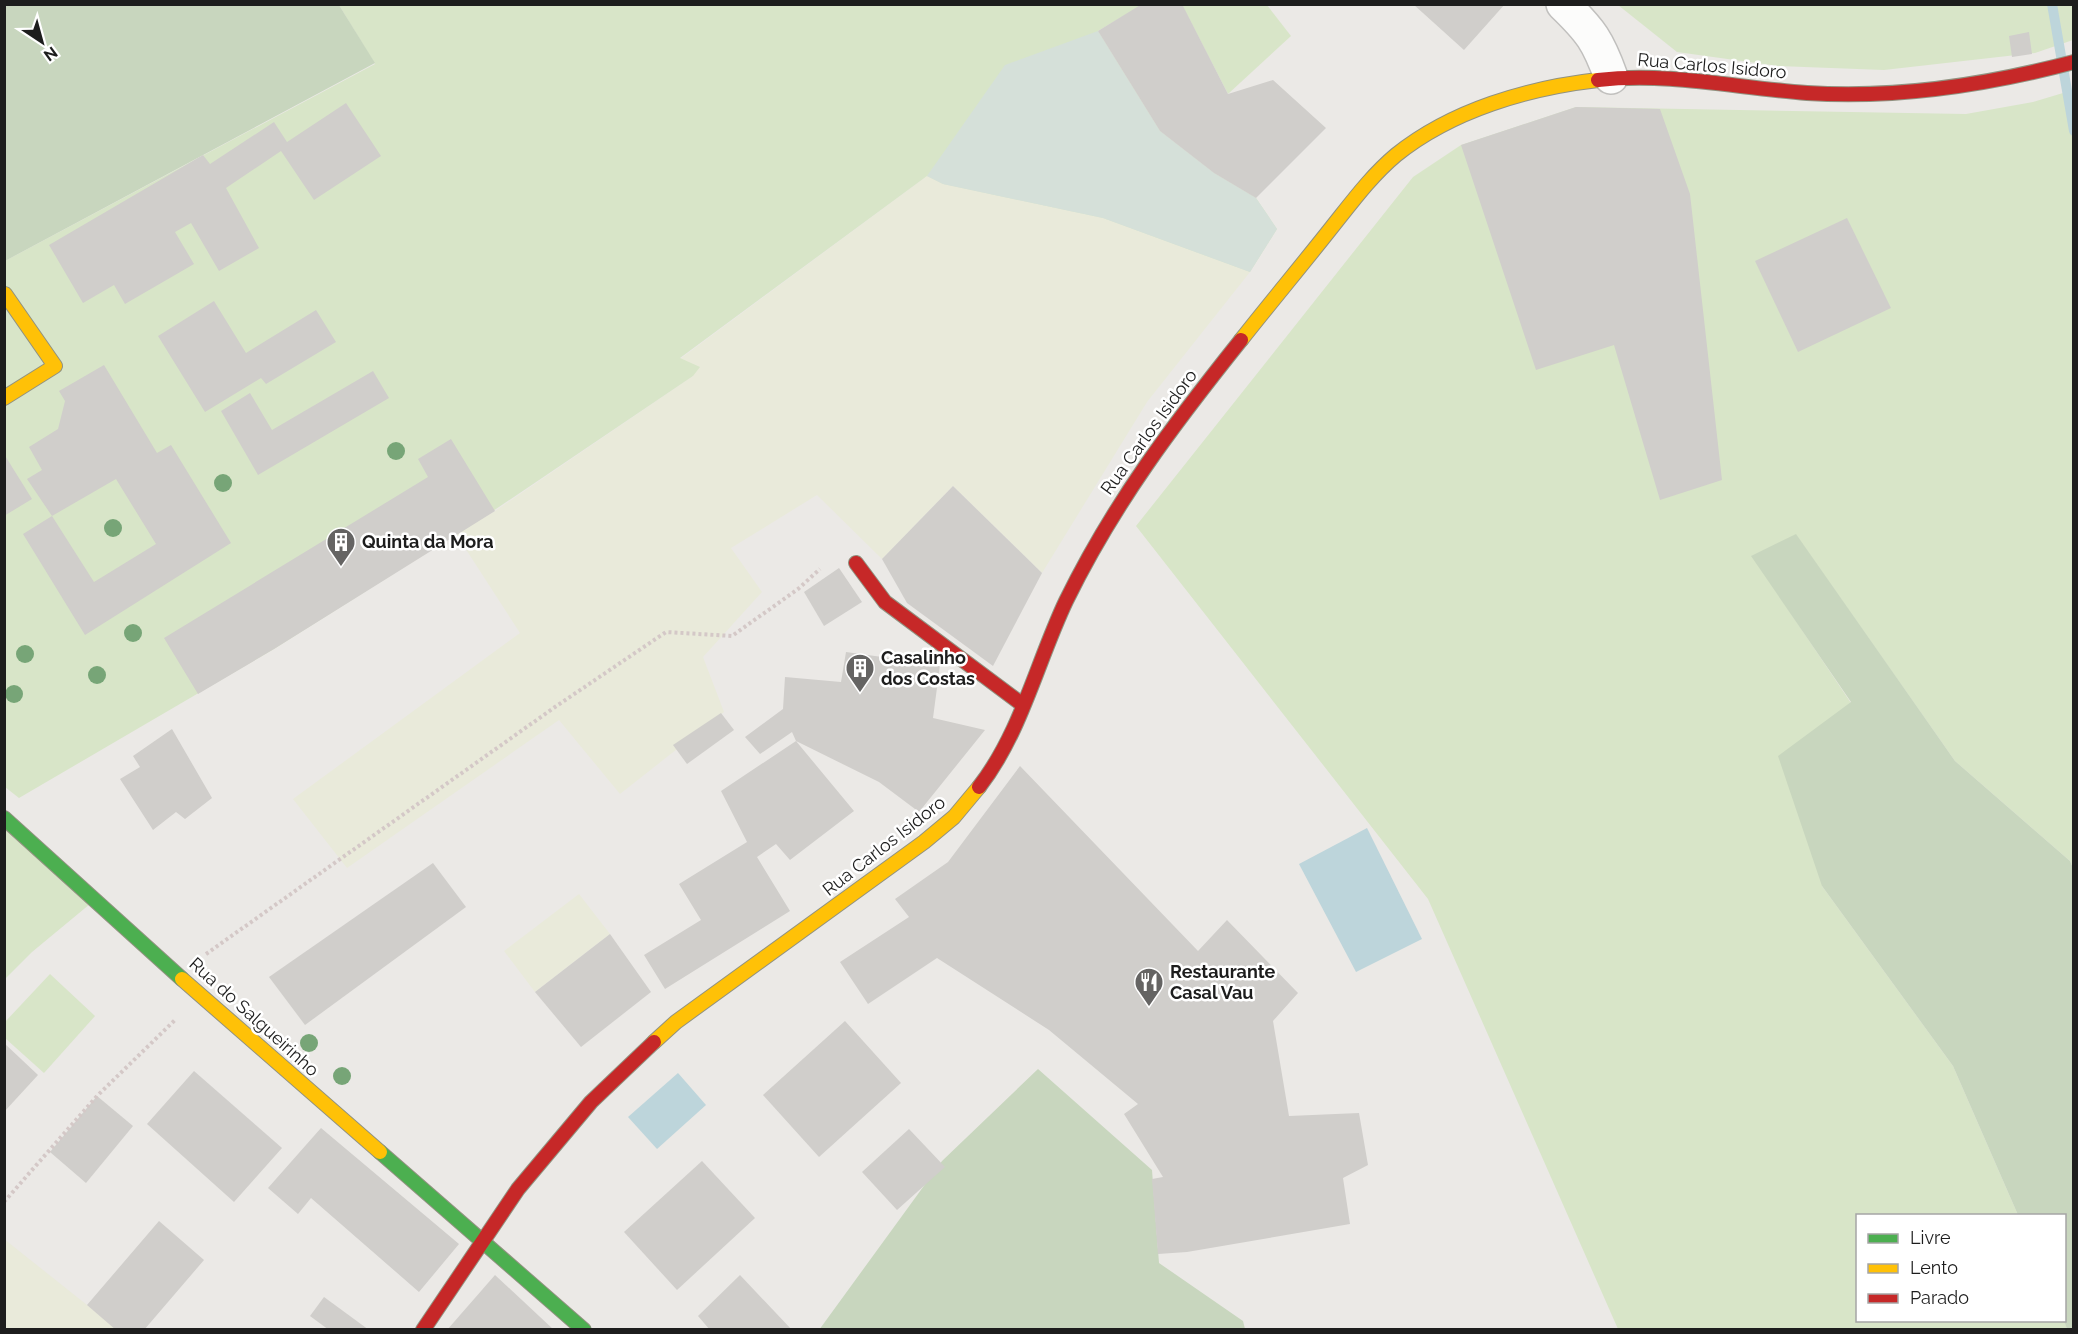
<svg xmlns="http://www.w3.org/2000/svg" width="2078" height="1334" viewBox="0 0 2078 1334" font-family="Raleway,sans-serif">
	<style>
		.farmland { fill: #e9eada }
		.grass { fill: #d8e5c8 }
		.forest { fill: #c8d6be }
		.wetland { fill: #d5e0d9 }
		.water { fill: #bdd5db }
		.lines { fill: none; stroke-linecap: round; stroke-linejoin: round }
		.stream { stroke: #bdd5db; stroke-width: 10 }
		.building { fill: #d0cecb }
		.street-casing { stroke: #c1c0be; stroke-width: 36 }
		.fast-casing { stroke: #919280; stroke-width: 16 }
		.slow-casing { stroke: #919280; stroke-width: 16 }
		.jam-casing { stroke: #919280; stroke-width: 16 }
		.path { stroke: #d4c8c7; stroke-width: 4; stroke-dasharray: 3 3; stroke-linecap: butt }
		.street { stroke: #fcfcfb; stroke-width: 33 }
		.fast { stroke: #4caf50; stroke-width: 14 }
		.slow { stroke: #ffc107; stroke-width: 14 }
		.jam { stroke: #c62828; stroke-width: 14 }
		.tree { fill: #77a577 }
		.labels { text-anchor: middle; stroke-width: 5; stroke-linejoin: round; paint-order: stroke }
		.street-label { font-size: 18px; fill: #1d1d1d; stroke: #fff }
		.poi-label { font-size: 18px; font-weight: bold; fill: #1d1d1d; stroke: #fff; text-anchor: start }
	</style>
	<rect width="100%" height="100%" fill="#ebe9e6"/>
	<g class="farmland">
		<polygon points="927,176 943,184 1103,218 1250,272 1147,402 1042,573 953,486 882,559 817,495 731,548 762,592 703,657 724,712 620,794 559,720 347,868 293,799 520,633 456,534 495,511 693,376 680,359"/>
		<polygon points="579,894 610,934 535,992 504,951"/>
		<polygon points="4,1239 87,1305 116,1329 5,1329"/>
	</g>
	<g class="grass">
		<polygon points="339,5 1142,5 1098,31 1160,131 1214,173 1256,198 1277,229 1250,272 1103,218 943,184 927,176 680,358 700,367 693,376 493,511 274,649 19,798 5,787 5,261 375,64"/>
		<polygon points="1182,5 1267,5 1291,36 1228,94"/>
		<polygon points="1618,5 2073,5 2073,40 2035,53 1884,70 1778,66 1677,52"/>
		<polygon points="2073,90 2073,868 2070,861 1955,761 1796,535 1752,556 1851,703 1822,886 1953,1066 2018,1215 1858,1216 1858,1320 2064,1320 2067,1329 1618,1329 1428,899 1136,526 1413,177 1461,145 1576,107 1966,114 2033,102"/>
		<polygon points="5,818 96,899 32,952 5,979"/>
		<polygon points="50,974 95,1016 44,1073 5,1038 5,1022"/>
	</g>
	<g class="forest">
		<polygon points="5,4 339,5 375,63 5,261"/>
		<polygon points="1796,534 1955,761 2070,861 2073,868 2073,1329 2067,1329 2064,1321 2064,1216 2018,1215 1953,1066 1822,886 1778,756 1851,702 1751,556"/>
		<polygon points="1038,1069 1152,1170 1159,1263 1243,1321 1245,1329 819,1330 942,1161"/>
	</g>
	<polygon class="wetland" points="1098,31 1160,131 1214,173 1256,198 1277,229 1250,272 1103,218 943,184 927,176 1005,65"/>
	<g class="water">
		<polygon points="1367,828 1422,939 1356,972 1299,864"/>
		<polygon points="678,1073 706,1105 657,1149 628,1117"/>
	</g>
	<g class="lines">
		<polyline class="stream" points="2052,4 2074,131"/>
	</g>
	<g class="building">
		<polygon points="1142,4 1182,4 1228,94 1273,80 1326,128 1256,198 1214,173 1160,131 1098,31"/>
		<polygon points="1413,4 1505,4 1464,50"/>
		<polygon points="2029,32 2032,54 2012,57 2009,36"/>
		<polygon points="346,103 381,156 314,200 281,151 226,188 259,248 219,271 191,223 175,232 194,264 125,304 114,285 83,303 49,245 203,155 210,164 274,122 287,142"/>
		<polygon points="1576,107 1660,109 1690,194 1722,480 1660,500 1614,345 1536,370 1461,145"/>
		<polygon points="1847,218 1891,308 1798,352 1755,261"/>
		<polygon points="214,301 246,353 316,310 336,342 266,384 261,378 205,412 158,336"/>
		<polygon points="104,365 157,453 171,445 231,543 85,635 23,534 52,516 94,582 156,544 116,479 52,516 27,479 42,470 29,447 58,429 65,401 59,391"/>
		<polygon points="373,371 389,398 258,475 221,411 250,393 272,430"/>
		<polygon points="451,439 495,511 274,649 198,694 164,638 428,477 418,459"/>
		<polygon points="4,454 32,499 4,516"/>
		<polygon points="953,486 1042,573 993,666 907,603 882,559"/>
		<polygon points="839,568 862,602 824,626 804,592"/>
		<polygon points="846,652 940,665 933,718 985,730 919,812 879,782 796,741 854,811 790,860 776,844 757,857 790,911 665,989 644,955 701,920 679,884 747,842 721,791 796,741 792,732 760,754 745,737 783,709 785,677 841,682"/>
		<polygon points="721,713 734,730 687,764 673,745"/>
		<polygon points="172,729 212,798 185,819 176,812 153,830 120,779 140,767 133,756"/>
		<polygon points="1020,766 1198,951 1227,920 1298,993 1273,1021 1289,1116 1359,1113 1368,1165 1343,1178 1350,1224 1187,1252 1158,1254 1152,1179 1163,1177 1124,1114 1138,1104 1049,1030 937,958 868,1004 840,962 909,917 895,899 948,862"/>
		<polygon points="433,863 466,907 305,1025 269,977"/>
		<polygon points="610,934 651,992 581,1047 535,992"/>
		<polygon points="845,1021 901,1083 819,1157 763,1095"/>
		<polygon points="4,1043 38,1075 4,1112"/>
		<polygon points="194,1071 282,1148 234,1202 147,1124"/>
		<polygon points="97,1096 133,1126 86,1183 50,1152"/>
		<polygon points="321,1128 459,1244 419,1292 311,1198 298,1214 268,1188"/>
		<polygon points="909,1129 945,1167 897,1210 862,1172"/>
		<polygon points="702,1161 755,1218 677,1290 624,1232"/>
		<polygon points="159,1221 204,1260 144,1330 116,1330 87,1305"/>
		<polygon points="495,1275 554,1330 447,1330"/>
		<polygon points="740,1275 792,1330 710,1330 698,1316"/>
		<polygon points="324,1297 369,1330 329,1330 310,1316"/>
	</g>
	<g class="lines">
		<g class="street-casing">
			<path id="street" d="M 1563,4 C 1591,31 1598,41 1611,77"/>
		</g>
		<g class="fast-casing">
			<g id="fast">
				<polyline points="4,818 182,979"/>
				<polyline points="380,1152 584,1330"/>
			</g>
		</g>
		<g class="slow-casing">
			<g id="slow">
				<path d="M 1241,340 C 1271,302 1302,265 1332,227 C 1352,202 1371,176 1396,155 C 1452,110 1528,88 1598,80"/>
				<polyline points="4,398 55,366 5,294"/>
				<polyline points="182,979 380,1152"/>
				<polyline points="654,1042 676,1022 924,842 954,817 979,787"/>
			</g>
		</g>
		<g class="jam-casing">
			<g id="jam">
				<path d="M 1598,80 C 1669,72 1737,88 1807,93 C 1898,99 1987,85 2074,62"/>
				<polyline points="856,563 885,602 1023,705"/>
				<path d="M 979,787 C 1021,733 1037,662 1066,601 C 1114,503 1173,425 1241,340"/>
				<polyline points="423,1330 518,1189 591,1102 654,1042"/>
			</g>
		</g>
		<g class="path">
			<polyline points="206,954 555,707 666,632 732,636 798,589 820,569"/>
			<polyline points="4,1202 97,1096 175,1020"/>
		</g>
		<use href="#street" class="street"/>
		<use href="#fast" class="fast"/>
		<use href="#slow" class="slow"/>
		<use href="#jam" class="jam"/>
	</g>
	<g class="tree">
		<circle cx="396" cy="451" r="9"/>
		<circle cx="223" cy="483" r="9"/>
		<circle cx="113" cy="528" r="9"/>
		<circle cx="133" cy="633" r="9"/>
		<circle cx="25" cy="654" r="9"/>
		<circle cx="97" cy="675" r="9"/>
		<circle cx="14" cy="694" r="9"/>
		<circle cx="309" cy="1043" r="9"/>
		<circle cx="342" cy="1076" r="9"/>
	</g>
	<defs>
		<g id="building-pin" transform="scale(1.5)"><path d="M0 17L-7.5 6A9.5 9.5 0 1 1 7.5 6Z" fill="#656463" stroke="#fff"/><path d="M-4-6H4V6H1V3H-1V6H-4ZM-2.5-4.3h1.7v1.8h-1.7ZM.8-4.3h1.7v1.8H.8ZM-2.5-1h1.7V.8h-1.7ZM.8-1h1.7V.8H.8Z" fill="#fff"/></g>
		<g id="restaurant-pin" transform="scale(1.5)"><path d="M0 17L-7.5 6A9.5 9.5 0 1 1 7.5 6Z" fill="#656463" stroke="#fff"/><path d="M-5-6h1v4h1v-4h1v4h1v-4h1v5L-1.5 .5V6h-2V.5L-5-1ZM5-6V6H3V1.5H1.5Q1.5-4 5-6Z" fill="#fff"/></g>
	</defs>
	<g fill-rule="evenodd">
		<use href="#building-pin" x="341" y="542"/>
		<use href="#building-pin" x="860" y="668"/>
		<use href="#restaurant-pin" x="1149" y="982"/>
	</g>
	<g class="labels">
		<g class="street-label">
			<text transform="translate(1712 66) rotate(5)" y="6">Rua Carlos Isidoro</text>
			<text transform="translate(1149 432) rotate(-54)" y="6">Rua Carlos Isidoro</text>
			<text transform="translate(884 846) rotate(-38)" y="6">Rua Carlos Isidoro</text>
			<text transform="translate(254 1017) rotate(42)" y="6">Rua do Salgueirinho</text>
		</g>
		<g class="poi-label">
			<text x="362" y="548">Quinta da Mora</text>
			<text x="881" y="664">Casalinho<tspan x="881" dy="21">dos Costas</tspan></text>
			<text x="1170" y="978">Restaurante<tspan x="1170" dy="21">Casal Vau</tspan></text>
		</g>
	</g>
	<rect width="2078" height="1334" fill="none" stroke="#1d1d1d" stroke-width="12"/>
	<rect x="1856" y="1214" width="210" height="108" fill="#ffffff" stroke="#a5a5a5" stroke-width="1.5"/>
	<rect x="1868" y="1234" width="30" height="9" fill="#4caf50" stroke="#a5a5a5" stroke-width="1.5"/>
	<text x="1910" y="1244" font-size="18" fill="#1d1d1d">Livre</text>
	<rect x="1868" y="1264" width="30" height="9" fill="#ffc107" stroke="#a5a5a5" stroke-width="1.5"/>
	<text x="1910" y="1274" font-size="18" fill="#1d1d1d">Lento</text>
	<rect x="1868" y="1294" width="30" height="9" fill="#c62828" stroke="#a5a5a5" stroke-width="1.5"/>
	<text x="1910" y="1304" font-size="18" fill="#1d1d1d">Parado</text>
	<g transform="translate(42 42) rotate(144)" stroke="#ffffff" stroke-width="4.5" paint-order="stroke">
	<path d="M0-4.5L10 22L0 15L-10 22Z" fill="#1d1d1d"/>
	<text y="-9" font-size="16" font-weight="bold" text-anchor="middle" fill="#1d1d1d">N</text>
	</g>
</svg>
